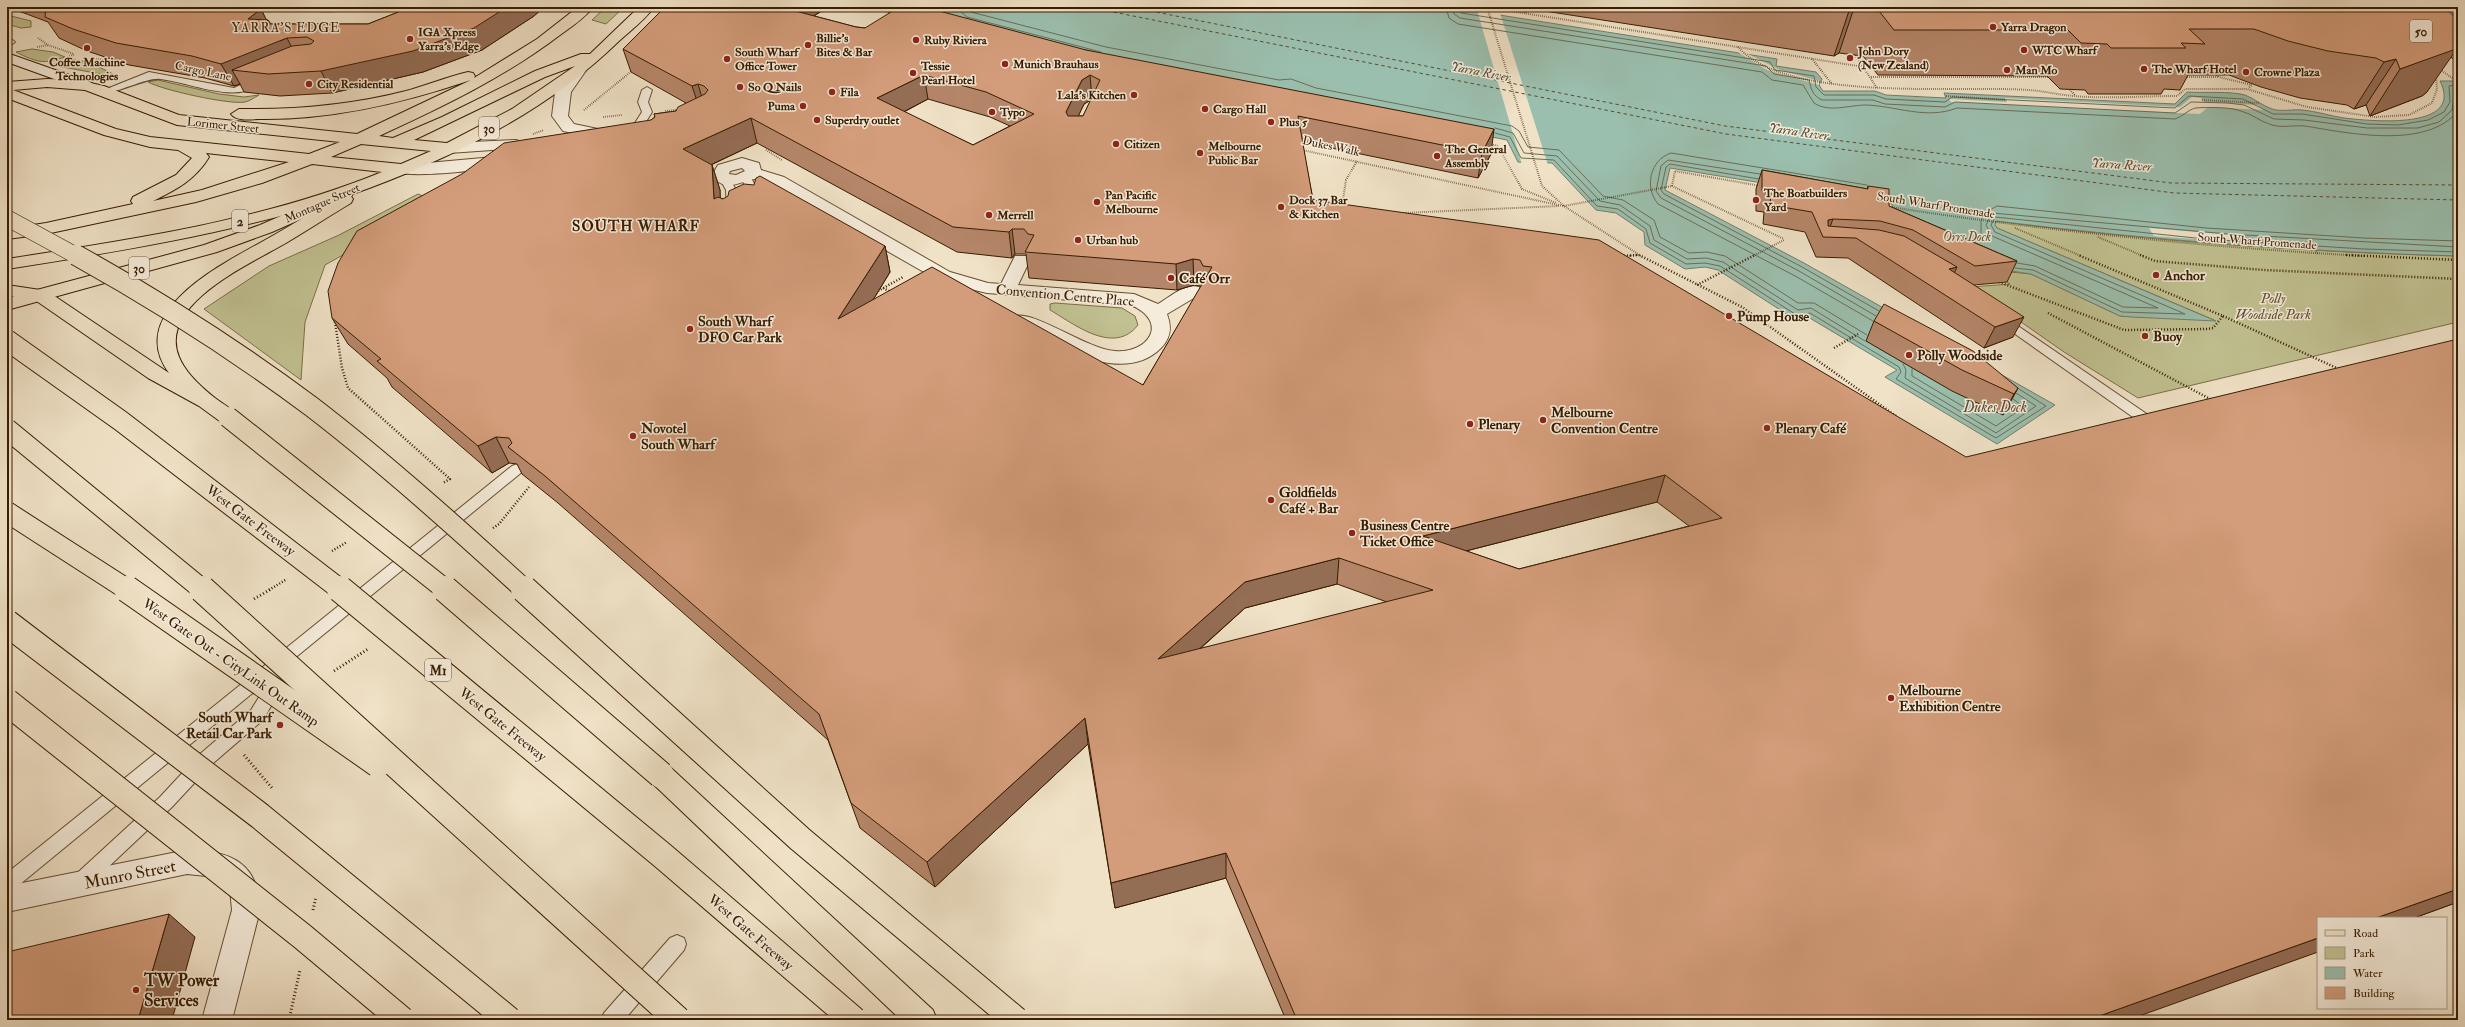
<svg xmlns="http://www.w3.org/2000/svg" width="2465" height="1027" viewBox="0 0 2465 1027" font-family="'IM FELL Double Pica',serif">
	<style>
		.green { fill: #c1c191; stroke: #7c6e48 }
		.water { fill: #9bbfae; stroke: #737e68 }
		.pier { fill: #f0e2c7 }
		.lines { fill: none; stroke-linecap: round; stroke-linejoin: round }
		.shore { stroke: #6a6e57; stroke-width: 1 }
		.ferry { stroke: #564d34; stroke-width: 1; stroke-dasharray: 3.5 3; stroke-linecap: butt }
		.lane-casing { stroke: #664e32; stroke-width: 2 }
		.street-casing { stroke: #664e32; stroke-width: 2 }
		.secondary-casing { stroke: #381c00; stroke-width: 2 }
		.primary-casing { stroke: #381c00; stroke-width: 2 }
		.highway-casing { stroke: #381c00; stroke-width: 2 }
		.path-far2 { stroke: #381c00; stroke-width: 2; stroke-dasharray: 0.5 1.5; stroke-linecap: butt }
		.path-far1 { stroke: #381c00; stroke-width: 2.5; stroke-dasharray: 1 2; stroke-linecap: butt }
		.path { stroke: #381c00; stroke-width: 3; stroke-dasharray: 1 2.5; stroke-linecap: butt }
		.lane { fill: #f5ecdb; fill-rule: evenodd }
		.street { fill: #f5ecdb; fill-rule: evenodd }
		.secondary { fill: #f5ecdb; fill-rule: evenodd }
		.primary { fill: #f0e2c7; fill-rule: evenodd }
		.highway { fill: #f0e2c7; fill-rule: evenodd }
		.highway-bridge-far2-casing { stroke: #381c00; stroke-width: 17; stroke-linecap: butt }
		.highway-bridge-far1-casing { stroke: #381c00; stroke-width: 22; stroke-linecap: butt }
		.highway-bridge-casing { stroke: #381c00; stroke-width: 28; stroke-linecap: butt }
		.highway-bridge-far2 { stroke: #f0e2c7; stroke-width: 16 }
		.highway-bridge-far1 { stroke: #f0e2c7; stroke-width: 20 }
		.highway-bridge { stroke: #f0e2c7; stroke-width: 26 }
		.wall { fill: #b58669; stroke: #381c00; fill-rule: evenodd }
		.shaded-wall { fill: #946d55; stroke: #381c00 }
		.building { fill: #d39c7a; stroke: #381c00; fill-rule: evenodd }
		.poi-dot { fill: #8f2418; stroke: #f5ecdb; stroke-width: 1.5 }
		.labels { text-anchor: middle; stroke-width: 3; stroke-linejoin: round; paint-order: stroke }
		.far-poi-label { font-size: 12px; font-weight: bold; fill: #381c00; stroke: #f5ecdb; text-anchor: start }
		.far-street-label { font-size: 12px; fill: #381c00; stroke: #f5ecdb }
		.far-neighbourhood-label { font-size: 13px; letter-spacing: 1px; fill: #381c00; stroke: #f5ecdb }
		.shield { fill: #f5ecdb; stroke: #715a42; stroke-width: 1 }
		.shield-label { font-size: 13px; font-weight: bold; fill: #381c00 }
		.far-water-label { font-size: 13px; font-style: italic; fill: #564d34; stroke: #f5ecdb }
		.poi-label { font-size: 14px; font-weight: bold; fill: #381c00; stroke: #f5ecdb; text-anchor: start }
		.street-label { font-size: 14px; fill: #381c00; stroke: #f5ecdb }
		.park-label { font-size: 14px; font-style: italic; fill: #614e2c; stroke: #f5ecdb }
		.far-district-label { font-size: 15px; font-weight: bold; letter-spacing: 1px; fill: #381c00; stroke: #f5ecdb }
		.water-label { font-size: 15px; font-style: italic; fill: #564d34; stroke: #f5ecdb }
		.near-street-label { font-size: 17px; fill: #381c00; stroke: #f5ecdb }
		.near-poi-label { font-size: 17px; font-weight: bold; fill: #381c00; stroke: #f5ecdb; text-anchor: start }
	</style>
	<rect width="100%" height="100%" fill="#f0e2c7"/>
	<filter id="stains"><feTurbulence type="fractalNoise" baseFrequency=".005" numOctaves="4"/><feColorMatrix values="0 0 0 0 .2 0 0 0 0 .09 0 0 0 0 .02 0 0 0 .5 -.17"/></filter>
	<radialGradient id="worn" r=".72"><stop offset=".6" stop-color="#630" stop-opacity="0"/><stop offset="1" stop-color="#630" stop-opacity=".3"/></radialGradient>
	<g class="green">
		<polygon points="606,7 624,7 606,24 592,20"/>
		<polygon points="7,15 31,21 31,27 21,28 7,24"/>
		<path d="M 32,49 L 53,52 L 65,57 C 44,65 36,62 16,52 Z"/>
		<polygon points="71,58 80,62 85,60 115,75 106,75 52,65"/>
		<path d="M 158,80 L 219,94 L 244,97 L 259,95 C 255,97 250,101 245,102 C 230,105 162,90 148,82 Z"/>
		<polygon points="418,194 438,202 325,265 305,322 301,380 204,309 269,266 339,235"/>
		<path d="M 1996,221 C 2149,241 2304,252 2458,256 L 2458,322 L 2138,398 L 2064,352 L 1971,287 L 2010,284 L 1989,270 L 2031,274 L 2120,316 L 2214,320 L 1997,228 L 1994,225 Z"/>
		<path d="M 1055,303 L 1122,308 L 1135,316 L 1138,325 C 1114,356 1074,324 1050,310 L 1050,304 Z"/>
	</g>
	<path class="water" d="M 895,7 L 1449,7 L 1777,59 L 1776,66 L 1816,72 L 1822,79 L 1819,85 L 1823,91 L 1875,91 L 1886,95 L 1946,98 L 1944,93 L 2175,104 L 2187,92 C 2203,93 2231,91 2245,95 C 2255,99 2263,106 2272,109 C 2281,112 2294,109 2302,110 C 2316,111 2330,116 2344,118 C 2370,121 2465,131 2440,81 L 2458,81 L 2458,256 C 2304,252 2150,240 1996,221 L 1995,225 L 1997,228 L 2216,321 L 2131,317 L 2120,316 L 2031,274 L 2005,270 L 1893,211 L 1892,204 L 1670,168 L 1665,190 L 1804,263 L 2055,405 L 1997,444 L 1885,377 L 1897,370 L 1808,317 L 1799,322 L 1718,270 L 1705,267 L 1685,269 L 1645,245 L 1644,232 L 1616,213 L 1596,210 L 1552,163 L 1518,162 L 1507,140 L 1284,96 Z"/>
	<g class="pier">
		<polygon points="1477,10 1500,13 1548,165 1522,165"/>
		<polygon points="1736,51 1746,53 1780,70 1819,81 1819,85 1767,70"/>
		<polygon points="2192,97 2201,98 2204,102 2257,105 2265,110 2208,107 2200,114 1951,102 1949,99 2007,102 2005,98 2180,107"/>
		<polygon points="2149,228 2233,235 2238,242 2154,236"/>
	</g>
	<g class="lines">
		<g class="shore">
			<polyline points="930,7 960,11 967,17 1101,52"/>
			<polyline points="965,7 971,12 1106,47 1279,80 1291,79 1316,88 1512,126 1519,131 1528,147 1559,150 1603,196 1623,200 1654,220 1660,237 1689,253 1707,252 1725,256 1798,303 1814,303 1867,335"/>
			<path d="M 1446,7 L 1449,18 L 1458,24 L 1762,72 L 1772,80 L 1803,85 L 1814,103 C 1829,113 1849,105 1866,105 C 1897,106 1926,120 1957,108 L 2175,119 C 2182,117 2189,109 2196,108 C 2208,107 2230,107 2241,111 C 2252,114 2261,122 2272,125 C 2282,128 2294,125 2305,126 C 2348,133 2427,150 2458,111"/>
			<path d="M 1452,7 L 1454,14 L 1460,18 L 1766,66 L 1774,74 L 1809,80 C 1811,89 1813,96 1822,100 L 1873,100 L 1885,104 L 1945,107 L 1955,102 L 2175,113 L 2191,102 L 2228,103 L 2244,105 L 2274,119 L 2304,120 L 2367,128 L 2418,128 L 2439,122 L 2452,110 L 2455,91 L 2458,90"/>
			<polyline points="1457,7 1461,13 1770,62 1775,70 1814,76 1816,87 1824,95 1874,95 1886,99 1945,102 1952,97 2175,108 2189,96 2243,99 2273,114 2302,114 2367,124 2398,125 2428,120 2444,112 2450,102 2449,86 2458,85"/>
			<polyline points="1495,128 1513,133 1524,153 1557,156 1600,201 1620,205 1650,226 1654,240 1687,259 1706,258 1723,262 1798,310 1811,308 1865,341"/>
			<polyline points="1495,133 1510,137 1521,158 1554,160 1597,206 1618,209 1646,229 1650,243 1686,264 1705,263 1720,266 1798,316 1810,313 1899,367 1901,372 1896,379 1996,438 2046,406 2019,389"/>
			<polyline points="1760,174 1668,160 1661,166 1656,191 1661,198 1799,271 1876,316"/>
			<polyline points="1759,179 1670,164 1666,167 1661,190 1664,194 1802,267 1879,311"/>
			<path d="M 1867,185 L 1671,153 C 1650,160 1644,187 1658,204 L 1797,277 L 1873,321"/>
			<polyline points="1969,240 1981,235 1981,221 1984,213 1997,206 2206,228 2364,238 2458,241"/>
			<polyline points="2017,263 2035,266 2123,307 2158,308 1992,236 1986,225 1992,213 2228,234 2458,247"/>
			<polyline points="2015,268 2033,270 2122,312 2185,314 1995,232 1991,225 1995,217 2205,239 2364,249 2458,252"/>
			<polyline points="1903,364 1906,370 1905,378 1996,433 2036,406 2016,393"/>
			<polyline points="1912,369 1912,376 1996,426 2024,407 2013,399"/>
		</g>
		<g class="ferry">
			<polyline points="1088,7 1726,134 2174,193 2458,200"/>
			<polyline points="1131,7 1725,126 2171,183 2458,185"/>
		</g>
		<g class="lane-casing">
			<g id="lane">
				<polygon points="7,36 15,42 7,48"/>
				<path d="M 149,72 L 234,88 L 256,78 L 264,80 C 241,107 190,82 160,79 C 146,77 105,99 99,92 Z"/>
				<polygon points="647,87 652,90 648,102 652,112 642,128 634,128 633,126 642,112 638,102 642,90"/>
				<polygon points="746,175 750,176 759,193 760,205 756,206 751,203 749,193 741,178"/>
				<polygon points="725,176 729,177 736,190 737,209 732,212 727,209 726,190 720,179"/>
				<polygon points="2002,315 2157,421 2159,424 2157,427 2147,427 1998,322 1996,319 1998,316"/>
				<polygon points="517,464 522,466 524,469 522,472 296,657 295,664 263,720 211,765 172,807 86,888 80,890 74,888 71,882 74,876 160,797 199,755 251,710 271,678 13,890 7,892 7,873 512,466"/>
				<polygon points="677,935 684,938 686,944 684,950 624,1020 601,1020 604,1013 670,938"/>
			</g>
		</g>
		<g class="street-casing">
			<g id="street">
				<polygon points="580,65 587,69 571,92 568,116 574,124 598,129 600,132 592,137 563,131 552,116 555,92 575,66"/>
				<polygon points="516,140 522,142 524,145 522,148 449,153 441,148 449,143"/>
				<path d="M 505,156 L 511,158 L 513,161 L 511,164 C 487,170 417,178 394,172 L 392,169 L 394,166 Z"/>
				<path d="M 742,158 L 759,163 L 761,170 L 784,177 L 950,272 L 988,283 L 1001,284 L 1015,256 L 1027,256 L 1030,260 L 1018,285 L 1134,294 L 1158,304 C 1170,297 1185,283 1199,287 L 1202,291 L 1199,295 L 1167,314 C 1172,327 1171,338 1161,348 C 1122,387 1054,344 1015,324 L 1013,320 L 1015,316 C 1036,311 1086,349 1115,351 C 1148,354 1170,322 1131,305 L 987,293 L 962,287 L 950,287 L 772,185 C 767,183 762,180 757,179 C 744,178 726,196 712,175 L 718,165 ZM 742,168 L 745,171 L 736,175 L 729,174 L 730,171 Z"/>
				<path d="M 187,850 C 230,850 259,863 260,910 L 232,1020 L 202,1020 L 232,910 L 230,889 L 216,877 L 187,874 L 7,912 L 7,886 Z"/>
			</g>
		</g>
		<g class="secondary-casing">
			<polygon id="secondary" points="7,53 92,83 94,86 92,89 82,89 7,62"/>
		</g>
		<g class="primary-casing">
			<g id="primary">
				<polygon points="2378,7 2394,7 2458,49 2458,59 2453,58"/>
				<polygon points="345,188 351,189 353,193 351,197 272,232 217,252 7,310 7,298 204,245 260,225"/>
			</g>
		</g>
		<g class="highway-casing">
			<g id="highway">
				<path d="M 578,7 L 593,7 C 585,18 571,27 560,35 C 505,77 442,107 379,136 L 393,138 L 442,117 L 535,71 L 581,54 L 590,54 L 639,7 L 654,7 C 645,20 631,30 619,41 C 544,114 448,160 350,195 L 353,199 L 351,203 C 329,216 308,230 286,243 C 252,263 157,304 179,357 C 185,372 202,388 215,398 C 223,404 233,409 238,417 L 235,422 L 228,424 L 221,422 L 199,406 L 148,378 L 35,300 L 7,295 L 7,285 L 47,291 L 169,373 C 122,309 231,260 274,235 C 292,225 309,214 326,203 C 221,235 115,252 7,269 L 7,259 C 134,239 262,221 382,172 L 312,164 L 262,183 L 196,202 L 46,234 L 7,239 L 7,229 L 46,223 L 133,204 L 131,201 L 133,197 L 176,175 L 192,158 L 178,150 L 150,147 L 104,135 L 7,98 L 7,82 L 47,79 L 77,80 L 104,86 L 179,115 L 357,134 L 471,80 C 403,103 332,120 260,119 C 252,119 237,122 231,114 L 239,109 C 296,110 351,105 406,91 C 427,85 447,77 468,72 L 473,73 L 475,76 L 474,78 L 537,39 ZM 575,66 L 512,109 L 447,143 L 414,140 L 545,77 ZM 47,87 L 85,90 L 177,125 L 340,142 L 309,154 L 150,137 L 116,129 L 13,90 ZM 361,144 L 431,151 L 401,164 L 331,157 ZM 206,153 L 289,162 L 202,190 L 153,201 C 176,190 196,179 209,157 Z"/>
				<polygon points="661,764 670,767 933,1010 937,1020 901,1020 652,783 648,775 652,767"/>
			</g>
		</g>
		<g class="path-far2">
			<polyline points="293,7 324,12 393,7"/>
			<polyline points="869,7 892,13"/>
			<polyline points="1485,7 1864,67"/>
			<polyline points="1487,7 1542,186 1564,206 1641,256"/>
			<polyline points="2444,7 2458,16"/>
			<polyline points="1525,13 1529,7"/>
			<polyline points="2450,15 2456,15"/>
			<polyline points="38,38 48,45 74,54"/>
			<polyline points="37,47 48,45"/>
			<path d="M 1738,47 C 1788,103 1956,85 2029,90 C 2044,91 2059,95 2074,96 C 2108,99 2143,96 2177,96 L 2185,89 L 2247,89 L 2307,107 L 2375,117 L 2409,115 L 2432,103 L 2437,89 L 2436,77"/>
			<polyline points="1853,52 1877,88"/>
			<polyline points="66,58 75,54"/>
			<polyline points="90,58 127,64"/>
			<polyline points="1812,59 1832,84"/>
			<polyline points="2442,71 2458,82"/>
			<polyline points="2214,72 2219,77 2252,85 2248,88"/>
			<polyline points="1871,77 2048,77"/>
			<polyline points="2185,77 2218,77"/>
			<polyline points="2070,90 2075,95"/>
			<polyline points="1946,96 2006,100"/>
			<polyline points="2202,100 2259,103"/>
			<polyline points="584,110 633,70"/>
			<polyline points="665,111 678,110"/>
			<polyline points="603,117 622,115"/>
			<polyline points="533,134 544,130"/>
			<polyline points="1489,144 1498,146 1522,189 1556,203"/>
			<polyline points="766,150 782,160"/>
			<polyline points="1302,150 1563,206"/>
			<polyline points="1672,186 1675,171 1761,186"/>
			<polyline points="1672,186 1784,239"/>
			<polyline points="1342,206 1346,180 1357,161"/>
			<polyline points="1564,206 1672,186"/>
			<path d="M 1890,207 C 2047,231 2205,247 2364,256"/>
			<polyline points="1402,213 1559,206"/>
			<polyline points="2015,228 2081,256"/>
			<polyline points="2098,237 2143,256"/>
			<polyline points="2236,238 2308,243 2318,254"/>
			<polyline points="1625,256 1638,255"/>
			<polyline points="1753,256 1784,240"/>
		</g>
		<g class="path-far1">
			<polyline points="1639,255 1742,307 1896,416"/>
			<polyline points="2140,255 2155,261 2264,270 2458,279"/>
			<polyline points="2346,255 2458,260"/>
			<polyline points="1621,256 1638,255"/>
			<polyline points="1999,282 2124,330 2208,329 2213,328 2223,316 2078,255"/>
			<polyline points="1697,285 1755,255"/>
			<polyline points="883,288 891,292"/>
			<polyline points="878,291 903,277"/>
			<polyline points="2048,313 2212,400"/>
			<polyline points="2223,316 2339,369"/>
			<polyline points="335,322 342,368 348,388 450,479 443,483"/>
			<polyline points="1834,348 1858,334"/>
			<polyline points="493,528 499,524 529,487"/>
			<polyline points="332,551 347,542"/>
			<polyline points="269,590 287,579"/>
		</g>
		<g class="path">
			<polyline points="254,599 271,589"/>
			<polyline points="334,671 368,649"/>
			<polyline points="244,755 272,788"/>
			<polyline points="313,910 316,897"/>
			<polyline points="289,1020 300,970"/>
		</g>
		<use href="#lane" class="lane"/>
		<use href="#street" class="street"/>
		<use href="#secondary" class="secondary"/>
		<use href="#primary" class="primary"/>
		<use href="#highway" class="highway"/>
		<g class="highway-bridge-far2-casing">
			<polyline id="highway-bridge-far2" points="7,218 77,256"/>
		</g>
		<g class="highway-bridge-far1-casing">
			<g id="highway-bridge-far1">
				<path d="M 76,255 C 157,300 237,351 312,407 C 386,464 456,527 525,590"/>
				<polyline points="7,340 121,421 341,590"/>
				<polyline points="228,417 446,590"/>
				<polyline points="7,429 203,590"/>
				<polyline points="7,512 128,590"/>
			</g>
		</g>
		<g class="highway-bridge-casing">
			<g id="highway-bridge">
				<polyline points="127,589 378,764"/>
				<polyline points="202,589 678,1020"/>
				<polyline points="340,589 663,856 854,1020"/>
				<polyline points="445,589 661,775"/>
				<polyline points="524,589 800,839 1016,1020"/>
				<polyline points="7,623 260,816 509,1020"/>
				<polyline points="7,702 303,937 402,1020"/>
			</g>
		</g>
		<use href="#highway-bridge-far2" class="highway-bridge-far2"/>
		<use href="#highway-bridge-far1" class="highway-bridge-far1"/>
		<use href="#highway-bridge" class="highway-bridge"/>
	</g>
	<g class="wall">
		<polygon points="8,7 254,7 261,9 266,20 268,20 271,24 368,24 411,7 544,7 534,16 482,50 423,72 332,93 280,96 244,92 240,84 234,86 205,78 129,65 87,51 59,38 48,22"/>
		<path d="M 665,7 L 828,7 L 814,16 L 856,27 L 1086,50 L 1491,154 L 1478,178 L 1302,142 L 1313,200 L 2458,902 L 2414,918 L 2318,918 L 2128,1020 L 1286,1020 L 1226,878 L 1115,908 L 1088,744 L 935,887 L 860,828 L 828,740 L 558,503 L 522,474 L 517,464 L 509,463 L 492,473 L 392,387 L 387,378 L 348,344 L 332,318 L 651,120 L 655,117 L 654,114 L 676,111 L 686,103 L 631,72 L 623,49 ZM 928,99 L 990,117 L 1010,126 L 973,145 L 904,112 ZM 1091,100 L 1083,116 L 1078,116 L 1084,104 ZM 757,143 L 957,252 L 1012,258 L 1015,254 L 1026,254 L 1029,278 L 1177,290 L 1194,285 L 1200,286 L 1201,287 L 1143,385 L 873,300 L 890,272 L 885,246 L 720,198 L 720,190 L 712,165 L 711,165 ZM 1657,502 L 1689,526 L 1519,569 L 1466,551 ZM 1337,584 L 1387,602 L 1200,649 L 1245,608 Z"/>
		<polygon points="1539,7 2444,7 2427,92 2422,96 2370,116 2366,105 2354,109 2347,105 2300,98 2261,87 2229,75 2188,75 2180,90 2164,89 2161,94 2088,94 2085,90 2060,89 2047,76 1878,75 1863,56 1839,53 1834,56 1538,10"/>
		<polygon points="1762,170 1867,189 1868,186 1889,206 2017,261 2007,282 1974,285 2013,337 1984,348 1848,258 1816,257 1805,232 1763,224 1764,212 1756,211 1756,189"/>
		<polygon points="1874,321 2018,388 2003,415 1952,391 1866,341"/>
	</g>
	<g class="shaded-wall">
		<polygon points="507,7 544,7 534,16 482,50 423,72 332,93 321,71"/>
		<polygon points="785,7 828,7 789,31 784,8"/>
		<polygon points="1854,8 1839,53 1834,56 1849,11"/>
		<polygon points="261,9 267,21 268,20 280,41 287,38 298,60 232,70 240,84 234,86 221,64 248,19"/>
		<polygon points="2458,47 2427,92 2422,96 2370,116 2400,69"/>
		<polygon points="2396,59 2366,105 2354,109 2384,62"/>
		<polygon points="924,75 928,99 882,123 877,98"/>
		<polygon points="1090,75 1092,99 1084,104 1069,136 1066,112 1082,80"/>
		<polygon points="698,84 705,108 700,110 692,86"/>
		<polygon points="751,118 757,143 691,174 683,149"/>
		<polygon points="1494,129 1491,154 1478,178 1482,153"/>
		<polygon points="712,165 720,190 721,224 714,199"/>
		<polygon points="1833,219 1826,237 1828,220"/>
		<polygon points="1012,229 1015,254 1012,258 1009,232"/>
		<polygon points="885,246 890,272 845,346 838,319"/>
		<polygon points="1193,259 1194,285 1177,290 1176,264"/>
		<polygon points="1957,267 1948,287 1949,269"/>
		<polygon points="2024,317 2013,337 1984,348 1995,327"/>
		<polygon points="2018,388 2007,408 2003,415 2014,394"/>
		<polygon points="496,437 509,463 492,473 478,446"/>
		<polygon points="1665,475 1657,502 1419,563 1423,536"/>
		<polygon points="1339,558 1337,584 1245,608 1159,685 1158,659 1245,582"/>
		<polygon points="1085,718 1088,744 935,887 927,862"/>
		<polygon points="1226,853 1226,878 1115,908 1111,883"/>
		<polygon points="2458,889 2458,902 2414,918 2376,918"/>
		<polygon points="169,914 195,937 172,1020 138,1020"/>
		<polygon points="2318,938 2318,952 2128,1020 2088,1020"/>
	</g>
	<g class="building">
		<polygon points="46,7 254,7 261,9 248,19 268,20 264,24 368,24 411,7 507,7 474,28 413,51 321,71 268,74 232,70 292,46 311,44 314,41 307,37 287,38 221,64 192,56 116,43 73,29 45,17"/>
		<path d="M 665,7 L 785,7 L 784,8 L 856,27 L 865,28 L 899,7 L 924,7 L 1086,50 L 1494,129 L 1482,153 L 1298,116 L 1313,200 L 1599,240 L 1966,457 L 2458,339 L 2458,889 L 2376,918 L 2318,918 L 2318,938 L 2088,1020 L 1297,1020 L 1226,853 L 1111,883 L 1085,718 L 927,862 L 851,803 L 819,714 L 545,476 L 508,447 L 512,443 L 509,438 L 496,437 L 478,446 L 377,361 L 381,359 L 332,318 L 328,291 L 338,263 L 357,231 L 462,174 L 504,143 L 651,120 L 655,117 L 654,114 L 676,111 L 678,107 L 705,94 L 708,90 L 704,86 L 698,84 L 692,86 L 623,49 ZM 924,75 L 986,92 L 1034,114 L 973,145 L 877,98 ZM 1090,75 L 1100,80 L 1083,116 L 1068,116 L 1066,112 L 1082,80 ZM 751,118 L 953,227 L 1009,232 L 1012,229 L 1024,229 L 1028,234 L 1034,235 L 1025,252 L 1176,264 L 1193,259 L 1200,260 L 1203,266 L 1212,267 L 1143,385 L 932,267 L 838,319 L 885,246 L 760,176 L 756,178 L 754,185 L 744,184 L 729,191 L 728,196 L 723,199 L 718,197 L 714,199 L 712,165 L 683,149 ZM 1665,475 L 1722,518 L 1519,569 L 1423,536 ZM 1339,558 L 1433,590 L 1158,659 L 1245,582 Z"/>
		<polygon points="1825,7 2444,7 2458,20 2458,47 2453,50 2400,69 2396,59 2384,62 2376,58 2328,51 2288,41 2254,29 2189,29 2205,44 2181,43 2186,48 2111,48 2107,44 2081,43 2068,30 1894,30 1879,11 1854,8 1849,11"/>
		<polygon points="1762,170 1868,189 1868,186 1889,189 1889,206 2017,261 1975,266 1913,230 1880,221 1833,219 1828,220 1828,226 1879,230 1904,236 1957,267 1949,269 2024,317 1995,327 1856,238 1823,237 1812,212 1770,205 1771,193 1762,191"/>
		<polygon points="1884,304 1973,351 2018,388 2014,394 1962,370 1874,321"/>
		<polygon points="169,914 138,1020 7,1020 7,952"/>
	</g>
	<g class="poi-dot">
		<circle cx="1993" cy="27" r="4"/>
		<circle cx="410" cy="39" r="4"/>
		<circle cx="916" cy="40" r="4"/>
		<circle cx="808" cy="45" r="4"/>
		<circle cx="87" cy="48" r="4"/>
		<circle cx="2024" cy="50" r="4"/>
		<circle cx="1850" cy="58" r="4"/>
		<circle cx="727" cy="59" r="4"/>
		<circle cx="1005" cy="64" r="4"/>
		<circle cx="2144" cy="69" r="4"/>
		<circle cx="2007" cy="70" r="4"/>
		<circle cx="2246" cy="72" r="4"/>
		<circle cx="913" cy="73" r="4"/>
		<circle cx="309" cy="84" r="4"/>
		<circle cx="740" cy="87" r="4"/>
		<circle cx="832" cy="92" r="4"/>
		<circle cx="1134" cy="95" r="4"/>
		<circle cx="803" cy="106" r="4"/>
		<circle cx="1205" cy="109" r="4"/>
		<circle cx="992" cy="112" r="4"/>
		<circle cx="817" cy="120" r="4"/>
		<circle cx="1271" cy="122" r="4"/>
		<circle cx="1116" cy="144" r="4"/>
		<circle cx="1200" cy="153" r="4"/>
		<circle cx="1437" cy="156" r="4"/>
		<circle cx="1756" cy="200" r="4"/>
		<circle cx="1097" cy="202" r="4"/>
		<circle cx="1281" cy="207" r="4"/>
		<circle cx="989" cy="215" r="4"/>
		<circle cx="1078" cy="240" r="4"/>
		<circle cx="2156" cy="275" r="4"/>
		<circle cx="1171" cy="278" r="4"/>
		<circle cx="1729" cy="316" r="4"/>
		<circle cx="690" cy="329" r="4"/>
		<circle cx="2145" cy="336" r="4"/>
		<circle cx="1909" cy="355" r="4"/>
		<circle cx="1543" cy="420" r="4"/>
		<circle cx="1470" cy="424" r="4"/>
		<circle cx="1767" cy="428" r="4"/>
		<circle cx="633" cy="436" r="4"/>
		<circle cx="1271" cy="500" r="4"/>
		<circle cx="1352" cy="533" r="4"/>
		<circle cx="1891" cy="698" r="4"/>
		<circle cx="280" cy="725" r="4"/>
		<circle cx="136" cy="990" r="4"/>
	</g>
	<g class="labels">
		<g class="far-poi-label">
			<text x="2001" y="31">Yarra Dragon</text>
			<text x="418" y="36">IGA Xpress<tspan x="418" dy="14">Yarra's Edge</tspan></text>
			<text x="816" y="42">Billie's<tspan x="816" dy="14">Bites &amp; Bar</tspan></text>
			<text x="924" y="44">Ruby Riviera</text>
			<text x="2032" y="54">WTC Wharf</text>
			<text x="1858" y="55">John Dory<tspan x="1858" dy="14">(New Zealand)</tspan></text>
			<text x="735" y="56">South Wharf<tspan x="735" dy="14">Office Tower</tspan></text>
			<text x="87" y="66" text-anchor="middle">Coffee Machine<tspan x="87" dy="14">Technologies</tspan></text>
			<text x="1013" y="68">Munich Brauhaus</text>
			<text x="921" y="70">Tessie<tspan x="921" dy="14">Pearl Hotel</tspan></text>
			<text x="2152" y="73">The Wharf Hotel</text>
			<text x="2015" y="74">Man Mo</text>
			<text x="2254" y="76">Crowne Plaza</text>
			<text x="317" y="88">City Residential</text>
			<text x="748" y="91">So Q Nails</text>
			<text x="840" y="96">Fila</text>
			<text x="1126" y="99" text-anchor="end">Lala's Kitchen</text>
			<text x="795" y="110" text-anchor="end">Puma</text>
			<text x="1213" y="113">Cargo Hall</text>
			<text x="1000" y="116">Typo</text>
			<text x="825" y="124">Superdry outlet</text>
			<text x="1279" y="126">Plus 5</text>
			<text x="1124" y="148">Citizen</text>
			<text x="1208" y="150">Melbourne<tspan x="1208" dy="14">Public Bar</tspan></text>
			<text x="1445" y="153">The General<tspan x="1445" dy="14">Assembly</tspan></text>
			<text x="1764" y="197">The Boatbuilders<tspan x="1764" dy="14">Yard</tspan></text>
			<text x="1105" y="199">Pan Pacific<tspan x="1105" dy="14">Melbourne</tspan></text>
			<text x="1289" y="204">Dock 37 Bar<tspan x="1289" dy="14">&amp; Kitchen</tspan></text>
			<text x="997" y="219">Merrell</text>
			<text x="1086" y="244">Urban hub</text>
		</g>
		<g class="far-street-label">
			<text transform="translate(203 71) rotate(12)" y="4">Cargo Lane</text>
			<text transform="translate(223 125) rotate(6)" y="4">Lorimer Street</text>
			<text transform="translate(1331 146) rotate(12)" y="4">Dukes Walk</text>
			<text transform="translate(322 203) rotate(-24)" y="4">Montague Street</text>
			<text transform="translate(1936 205) rotate(9)" y="4">South Wharf Promenade</text>
			<text transform="translate(2257 241) rotate(4)" y="4">South Wharf Promenade</text>
		</g>
		<g class="far-neighbourhood-label">
			<text x="286" y="32">YARRA’S EDGE</text>
		</g>
		<g class="shield">
			<rect x="2410" y="20" width="22" height="22" rx="3"/>
			<rect x="479" y="117" width="20" height="22" rx="3"/>
			<rect x="232" y="210" width="16" height="22" rx="3"/>
			<rect x="129" y="257" width="20" height="22" rx="3"/>
			<rect x="425" y="659" width="26" height="22" rx="3"/>
		</g>
		<g class="shield-label">
			<text x="2421" y="36">50</text>
			<text x="489" y="133">30</text>
			<text x="240" y="226">2</text>
			<text x="139" y="273">30</text>
			<text x="438" y="675">M1</text>
		</g>
		<g class="far-water-label">
			<text transform="translate(1481 71) rotate(11)" y="5">Yarra River</text>
			<text transform="translate(1799 131) rotate(8)" y="5">Yarra River</text>
			<text transform="translate(2122 164) rotate(4)" y="5">Yarra River</text>
			<text x="1967" y="241">Orrs Dock</text>
		</g>
		<g class="poi-label">
			<text x="2164" y="280">Anchor</text>
			<text x="1179" y="283">Café Orr</text>
			<text x="1737" y="321">Pump House</text>
			<text x="698" y="326">South Wharf<tspan x="698" dy="16">DFO Car Park</tspan></text>
			<text x="2153" y="341">Buoy</text>
			<text x="1917" y="360">Polly Woodside</text>
			<text x="1551" y="417">Melbourne<tspan x="1551" dy="16">Convention Centre</tspan></text>
			<text x="1478" y="429">Plenary</text>
			<text x="641" y="433">Novotel<tspan x="641" dy="16">South Wharf</tspan></text>
			<text x="1775" y="433">Plenary Café</text>
			<text x="1279" y="497">Goldfields<tspan x="1279" dy="16">Café + Bar</tspan></text>
			<text x="1360" y="530">Business Centre<tspan x="1360" dy="16">Ticket Office</tspan></text>
			<text x="1899" y="695">Melbourne<tspan x="1899" dy="16">Exhibition Centre</tspan></text>
			<text x="272" y="722" text-anchor="end">South Wharf<tspan x="272" dy="16">Retail Car Park</tspan></text>
		</g>
		<g class="street-label">
			<text transform="translate(1065 295) rotate(5)" y="5">Convention Centre Place</text>
			<text transform="translate(251 520) rotate(37)" y="5">West Gate Freeway</text>
			<text transform="translate(231 662) rotate(35)" y="5">West Gate Out - CityLink Out Ramp</text>
			<text transform="translate(503 724) rotate(39)" y="5">West Gate Freeway</text>
			<text transform="translate(751 932) rotate(41)" y="5">West Gate Freeway</text>
		</g>
		<g class="park-label">
			<text x="2273" y="303">Polly<tspan x="2273" dy="16">Woodside Park</tspan></text>
		</g>
		<g class="far-district-label">
			<text x="636" y="231">SOUTH WHARF</text>
		</g>
		<g class="water-label">
			<text x="1995" y="412">Dukes Dock</text>
		</g>
		<g class="near-street-label">
			<text transform="translate(130 874) rotate(-11)" y="6">Munro Street</text>
		</g>
		<g class="near-poi-label">
			<text x="144" y="986">TW Power<tspan x="144" dy="20">Services</tspan></text>
		</g>
	</g>
	<rect width="2465" height="1027" fill="none" stroke="#f0e2c7" stroke-width="24"/>
	<rect x="8" y="8" width="2449" height="1011" fill="none" stroke="#381c00" stroke-width="2"/>
	<rect x="12" y="12" width="2441" height="1003" fill="none" stroke="#381c00"/>
	<rect x="2317" y="917" width="130" height="92" fill="#f5ecdb" stroke="#a99983"/>
	<rect x="2325" y="930" width="20" height="6" fill="#f0e2c7" stroke="#a99983"/>
	<text x="2353" y="937" font-size="12" fill="#381c00">Road</text>
	<rect x="2325" y="947" width="20" height="12" fill="#c1c191" stroke="#a99983"/>
	<text x="2353" y="957" font-size="12" fill="#381c00">Park</text>
	<rect x="2325" y="967" width="20" height="12" fill="#9bbfae" stroke="#a99983"/>
	<text x="2353" y="977" font-size="12" fill="#381c00">Water</text>
	<rect x="2325" y="987" width="20" height="12" fill="#d39c7a" stroke="#a99983"/>
	<text x="2353" y="997" font-size="12" fill="#381c00">Building</text>
	<rect width="100%" height="100%" filter="url(#stains)"/>
	<rect width="100%" height="100%" fill="url(#worn)"/>
</svg>
